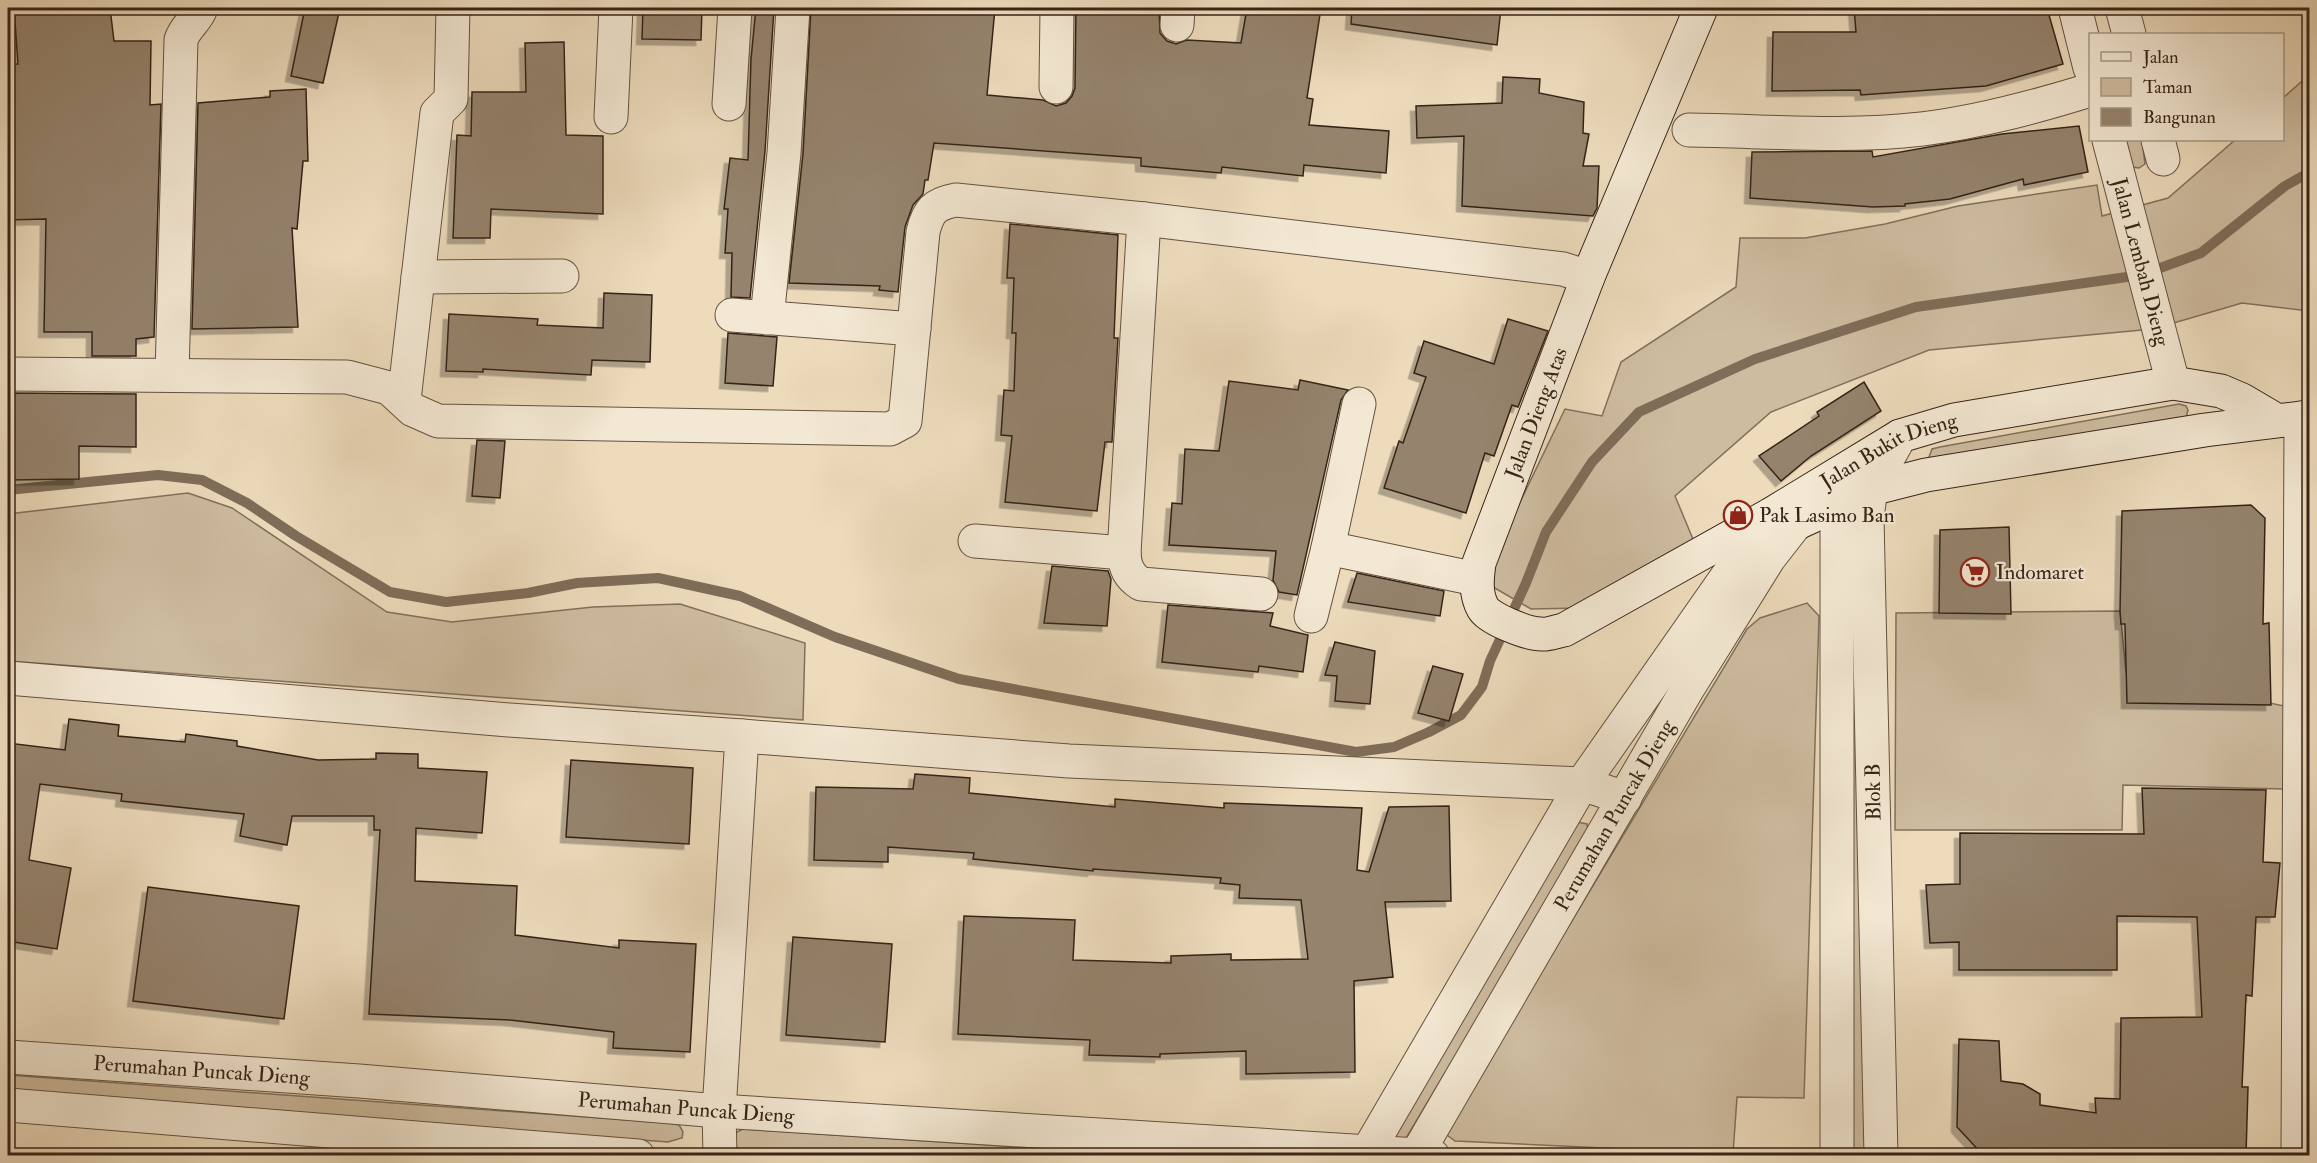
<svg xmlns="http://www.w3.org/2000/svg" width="2317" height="1163" viewBox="0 0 2317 1163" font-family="'IM FELL Double Pica',serif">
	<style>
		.green { fill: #cebca0; stroke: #82705c; stroke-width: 1.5 }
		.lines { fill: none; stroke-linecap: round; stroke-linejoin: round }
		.stream { stroke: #7f6d59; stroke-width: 10 }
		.building { fill: #95836d; stroke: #362418; stroke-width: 1.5; filter: url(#shadow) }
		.street-casing { stroke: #645241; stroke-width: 35 }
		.secondary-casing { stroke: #362418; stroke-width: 35 }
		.street { stroke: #f3e8d3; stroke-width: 33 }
		.secondary { stroke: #f3e8d3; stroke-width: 33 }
		.labels { text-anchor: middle; stroke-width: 4.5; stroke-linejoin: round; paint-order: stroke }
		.street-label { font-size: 21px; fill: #362418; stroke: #f3e8d3 }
		.poi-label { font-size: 21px; fill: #362418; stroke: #f3e8d3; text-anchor: start }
	</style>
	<defs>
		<filter id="shadow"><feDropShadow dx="-5.5" dy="5.5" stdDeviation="0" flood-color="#0004"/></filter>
	</defs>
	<rect width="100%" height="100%" fill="#eddbbc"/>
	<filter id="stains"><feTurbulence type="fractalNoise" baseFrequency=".00333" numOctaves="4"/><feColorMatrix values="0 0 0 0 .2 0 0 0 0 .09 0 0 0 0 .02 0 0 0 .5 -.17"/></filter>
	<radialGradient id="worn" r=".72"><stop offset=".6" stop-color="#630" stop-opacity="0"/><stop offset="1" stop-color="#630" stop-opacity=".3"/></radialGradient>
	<g class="green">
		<polygon points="2309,75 2309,311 2242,303 2153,329 1929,350 1771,412 1675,496 1695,544 1581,608 1531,609 1493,587 1496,552 1565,409 1602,416 1621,362 1736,287 1740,238 1805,238 1885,224 1958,206 2097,185 2102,216 2168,198 2235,140 2282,140 2283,98"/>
		<polygon points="2122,140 2142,140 2145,164 2139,168 2132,167"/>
		<polygon points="2179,404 2186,406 2188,410 2186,418 1934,462 1929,457 1932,449 1940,447"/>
		<polygon points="188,493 232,508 387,612 452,622 593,607 680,604 805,643 803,720 8,661 8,514"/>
		<polygon points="1807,603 1819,616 1804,1098 1737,1097 1733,1154 1455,1141 1447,1135 1448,1127 1747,629 1760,618"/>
		<polygon points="2120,611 2126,672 2284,706 2284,789 2123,785 2122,830 1895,830 1896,613"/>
		<polygon points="1858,623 1867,1148 1862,1154 1855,1153 1853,1148 1852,624"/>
		<polygon points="1577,822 1587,824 1588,833 1402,1145 1389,1137"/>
		<polygon points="8,1075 670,1123 679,1125 683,1132 682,1138 668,1142 8,1093"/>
		<polygon points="743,1129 1142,1155 832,1155 740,1149 734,1146 733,1134"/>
	</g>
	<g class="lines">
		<polyline class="stream" points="8,490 158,475 202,480 247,503 296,536 390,592 446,602 528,593 577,583 658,578 740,596 835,637 959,679 1356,752 1394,747 1429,732 1461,715 1482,687 1490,661 1526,583 1546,532 1592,462 1639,412 1755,359 1916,307 2141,275 2201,253 2285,186 2310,172"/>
	</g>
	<g class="building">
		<polygon points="14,8 110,8 114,41 151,41 150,105 161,104 154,337 136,339 136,356 92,356 92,332 44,332 46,219 8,220 8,142 12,142 10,64 18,64"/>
		<polygon points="305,8 340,8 323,83 291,76"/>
		<polygon points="643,8 702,8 701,40 642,39"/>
		<polygon points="756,8 774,8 765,151 750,298 731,297 732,253 725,253 728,209 724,209 730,158 748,160 751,59"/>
		<polygon points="811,8 995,8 987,95 1043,100 1056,106 1066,103 1072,96 1075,88 1076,8 1159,8 1160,33 1167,41 1176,44 1187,40 1241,43 1247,8 1321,8 1307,98 1313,99 1309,125 1389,131 1386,173 1304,165 1303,176 1222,167 1221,173 1141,166 1141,158 934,143 928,180 925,180 923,194 913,205 905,227 898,292 879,290 880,286 789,283 803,154"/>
		<polygon points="1352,8 1423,8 1460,13 1461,8 1501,8 1497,45 1351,24"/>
		<polygon points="1854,8 2047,8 2063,64 1986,86 1861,95 1860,90 1772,91 1773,32 1856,32"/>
		<polygon points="564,42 566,135 603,136 603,214 491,209 490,238 453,238 457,135 471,136 472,92 526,92 525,43"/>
		<polygon points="1503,77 1540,79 1539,93 1584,102 1583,133 1589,134 1583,166 1599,166 1597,208 1593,216 1462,206 1464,136 1417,138 1416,106 1502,103"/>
		<polygon points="306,89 308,161 303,161 297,229 292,228 298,327 192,329 198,103 270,97 270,91"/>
		<polygon points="2079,126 2088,172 2024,185 2023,179 1950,199 1905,204 1905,206 1873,207 1750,198 1752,152 1872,151 1873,157 2002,134"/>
		<polygon points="1010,224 1118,235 1114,338 1118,338 1112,442 1105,442 1097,511 1005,502 1012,436 1001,435 1004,390 1014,391 1016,333 1012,333 1014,278 1007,278"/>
		<polygon points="604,293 652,295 650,362 592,360 591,375 483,369 483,372 446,371 449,314 538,319 537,325 603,328"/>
		<polygon points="1508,319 1548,331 1518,407 1512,405 1494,456 1485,453 1466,513 1384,488 1399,441 1403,443 1426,377 1414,373 1424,341 1494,364"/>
		<polygon points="728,333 777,337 773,386 725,383"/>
		<polygon points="1300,380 1348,390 1341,400 1297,595 1279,592 1273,580 1276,551 1169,545 1172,503 1182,504 1185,449 1219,451 1229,381 1298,390"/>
		<polygon points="1864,382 1881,411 1811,456 1781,481 1759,456 1819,416 1817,412"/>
		<polygon points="8,393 136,394 136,447 79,446 79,479 8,480"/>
		<polygon points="477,440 505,441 500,498 472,496"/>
		<polygon points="2251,505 2265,518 2263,624 2269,623 2271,705 2127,703 2125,624 2121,624 2120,611 2122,511"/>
		<polygon points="2009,527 2011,614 1939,613 1940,530"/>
		<polygon points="1052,566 1108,571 1111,579 1107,626 1044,623"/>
		<polygon points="1357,573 1444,591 1440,616 1348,602"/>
		<polygon points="1168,605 1273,613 1270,626 1308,635 1303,672 1259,666 1258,672 1162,662"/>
		<polygon points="1335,642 1375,651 1370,704 1335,701 1337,676 1325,675"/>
		<polygon points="1433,666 1463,674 1449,721 1418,713"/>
		<polygon points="69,719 119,725 118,736 185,742 186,734 237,741 237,746 318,760 376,759 376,753 418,754 418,768 487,772 482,833 416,828 415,881 517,886 515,935 619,948 619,940 696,944 690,1052 613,1048 614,1032 510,1020 369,1014 380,830 374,830 374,816 292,816 287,845 240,836 244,814 121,801 122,794 40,784 29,860 71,868 57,949 8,941 8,743 65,750"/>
		<polygon points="571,760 693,768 689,844 566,837"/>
		<polygon points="915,774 970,778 969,793 1115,807 1115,799 1224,808 1224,803 1362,808 1357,870 1369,872 1389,807 1449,806 1451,901 1385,902 1393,977 1354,981 1355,1072 1246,1074 1246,1051 1160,1054 1160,1057 1089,1055 1090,1040 958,1034 964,916 1075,920 1073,960 1171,963 1171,956 1231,954 1231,960 1308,959 1301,900 1239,898 1240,885 1220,883 1221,878 1093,869 1093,871 973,859 974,853 888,847 888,862 814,860 816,787 913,789"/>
		<polygon points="2142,788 2266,790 2263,862 2280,863 2275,917 2256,917 2252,996 2246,995 2242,1087 2248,1087 2246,1155 1983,1155 1957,1127 1959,1039 1999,1041 2001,1081 2023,1084 2040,1094 2040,1105 2096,1113 2095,1098 2120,1099 2121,1018 2202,1017 2197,917 2117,916 2117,970 1959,970 1959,942 1930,943 1926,885 1960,884 1960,833 2144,834"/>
		<polygon points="148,887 299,906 284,1019 133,1001"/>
		<polygon points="793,937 892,944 885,1042 786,1035"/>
	</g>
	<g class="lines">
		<g class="street-casing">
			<g id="street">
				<polyline points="2075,8 2090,68"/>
				<polyline points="2122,8 2129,34"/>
				<polyline points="1177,25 1178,8"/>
				<polyline points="1056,87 1057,8"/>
				<polyline points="729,104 735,8"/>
				<polyline points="611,117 616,8"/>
				<path d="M 1689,130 C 1766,131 1845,138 1922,129 C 1980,122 2035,107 2090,90"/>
				<path id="s1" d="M 2109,140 L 2173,383"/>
				<polyline points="2158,140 2163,159"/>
				<polyline points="418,277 562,276"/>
				<polyline points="732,315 914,329"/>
				<polyline points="767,318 784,153 793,8"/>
				<path d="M 8,374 L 347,377 L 389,388 L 413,410 L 438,421 L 890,429 L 905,421 L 923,232 C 928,211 934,204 956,200 L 1144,219 L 1563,269 L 1588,277"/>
				<path d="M 172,375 L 181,40 C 185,27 197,20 201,8"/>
				<polyline points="404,400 437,113 451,99 453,8"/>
				<polyline points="1359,404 1328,548 1476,579"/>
				<polyline points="975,541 1124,553 1144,219"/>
				<path d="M 1124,553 C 1125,568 1129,576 1141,584 L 1261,594"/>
				<polyline points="1311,616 1328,548"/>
				<polyline points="8,678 509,720 742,736 719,1111 720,1156"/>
				<polyline points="742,736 1069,761 1582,784 1625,798"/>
				<path id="s2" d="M 8,1057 L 359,1081 L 719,1111 L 1433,1156"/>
				<polyline points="8,1105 638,1156"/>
				<path id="s3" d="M 1417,1154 L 1688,688 L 1769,558 L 1801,517"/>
				<polyline points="1365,1156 1582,784 1770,515"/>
				<polyline points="1837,1156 1837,506 1849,482"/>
				<polyline points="1881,1156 1867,517 1871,489 1900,436"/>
				<polyline points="2298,1156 2301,418"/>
			</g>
		</g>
		<g class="secondary-casing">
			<g id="secondary">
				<path id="s4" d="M 1701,8 L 1588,277 L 1479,563 C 1477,578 1475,594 1483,608 C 1489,619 1528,634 1541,634 C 1548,635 1557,631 1564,630 L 1770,515 L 1900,436 L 1954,420 L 2173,383 L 2221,391 L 2242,400 L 2276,420"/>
				<polyline points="1767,537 1871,489 1926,475 2205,430 2310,417"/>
			</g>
		</g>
		<use href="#street" class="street"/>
		<use href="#secondary" class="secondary"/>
	</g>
	<defs>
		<g id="shop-ring" transform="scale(1.5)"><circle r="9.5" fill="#f3e8d3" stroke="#8f2418" stroke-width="1.5"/><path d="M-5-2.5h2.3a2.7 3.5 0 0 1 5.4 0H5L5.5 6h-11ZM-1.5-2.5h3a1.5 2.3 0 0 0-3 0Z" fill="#8f2418"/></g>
		<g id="supermarket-ring" transform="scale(1.5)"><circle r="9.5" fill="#f3e8d3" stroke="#8f2418" stroke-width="1.5"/><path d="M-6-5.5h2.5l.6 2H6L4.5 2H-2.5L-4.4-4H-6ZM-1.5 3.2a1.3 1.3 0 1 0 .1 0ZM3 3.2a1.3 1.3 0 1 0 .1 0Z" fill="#8f2418"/></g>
	</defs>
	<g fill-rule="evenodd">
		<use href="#shop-ring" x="1738" y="515"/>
		<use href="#supermarket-ring" x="1975" y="572"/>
	</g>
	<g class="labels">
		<g class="street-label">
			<text dy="7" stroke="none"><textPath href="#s1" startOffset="126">Jalan Lembah Dieng</textPath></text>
			<text transform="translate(1536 413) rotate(-69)" y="7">Jalan Dieng Atas</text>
			<text dy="7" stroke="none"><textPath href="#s4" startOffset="1104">Jalan Bukit Dieng</textPath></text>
			<text transform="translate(1873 792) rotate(-91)" y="7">Blok B</text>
			<text dy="7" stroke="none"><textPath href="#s3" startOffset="392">Perumahan Puncak Dieng</textPath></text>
			<text dy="7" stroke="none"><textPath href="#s2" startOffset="194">Perumahan Puncak Dieng</textPath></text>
			<text dy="7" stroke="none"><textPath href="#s2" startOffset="680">Perumahan Puncak Dieng</textPath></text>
		</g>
		<g class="poi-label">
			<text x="1759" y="522">Pak Lasimo Ban</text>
			<text x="1996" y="579">Indomaret</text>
		</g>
	</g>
	<rect width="2317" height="1163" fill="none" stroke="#eddbbc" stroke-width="30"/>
	<rect x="9" y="9" width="2299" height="1145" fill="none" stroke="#362418" stroke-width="3"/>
	<rect x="15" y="15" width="2287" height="1133" fill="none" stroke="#362418" stroke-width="1.5"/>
	<rect x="2089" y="33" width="195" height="108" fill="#f3e8d3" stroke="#a79a88" stroke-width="1.5"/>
	<rect x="2101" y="52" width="30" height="9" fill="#f3e8d3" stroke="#a79a88" stroke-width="1.5"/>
	<text x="2143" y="63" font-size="18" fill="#362418">Jalan</text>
	<rect x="2101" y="78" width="30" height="18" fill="#cebca0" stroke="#a79a88" stroke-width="1.5"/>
	<text x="2143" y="93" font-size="18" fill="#362418">Taman</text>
	<rect x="2101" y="108" width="30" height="18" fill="#95836d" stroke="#a79a88" stroke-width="1.5"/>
	<text x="2143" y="123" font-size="18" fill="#362418">Bangunan</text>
	<rect width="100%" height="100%" filter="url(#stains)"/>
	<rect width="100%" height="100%" fill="url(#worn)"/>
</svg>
